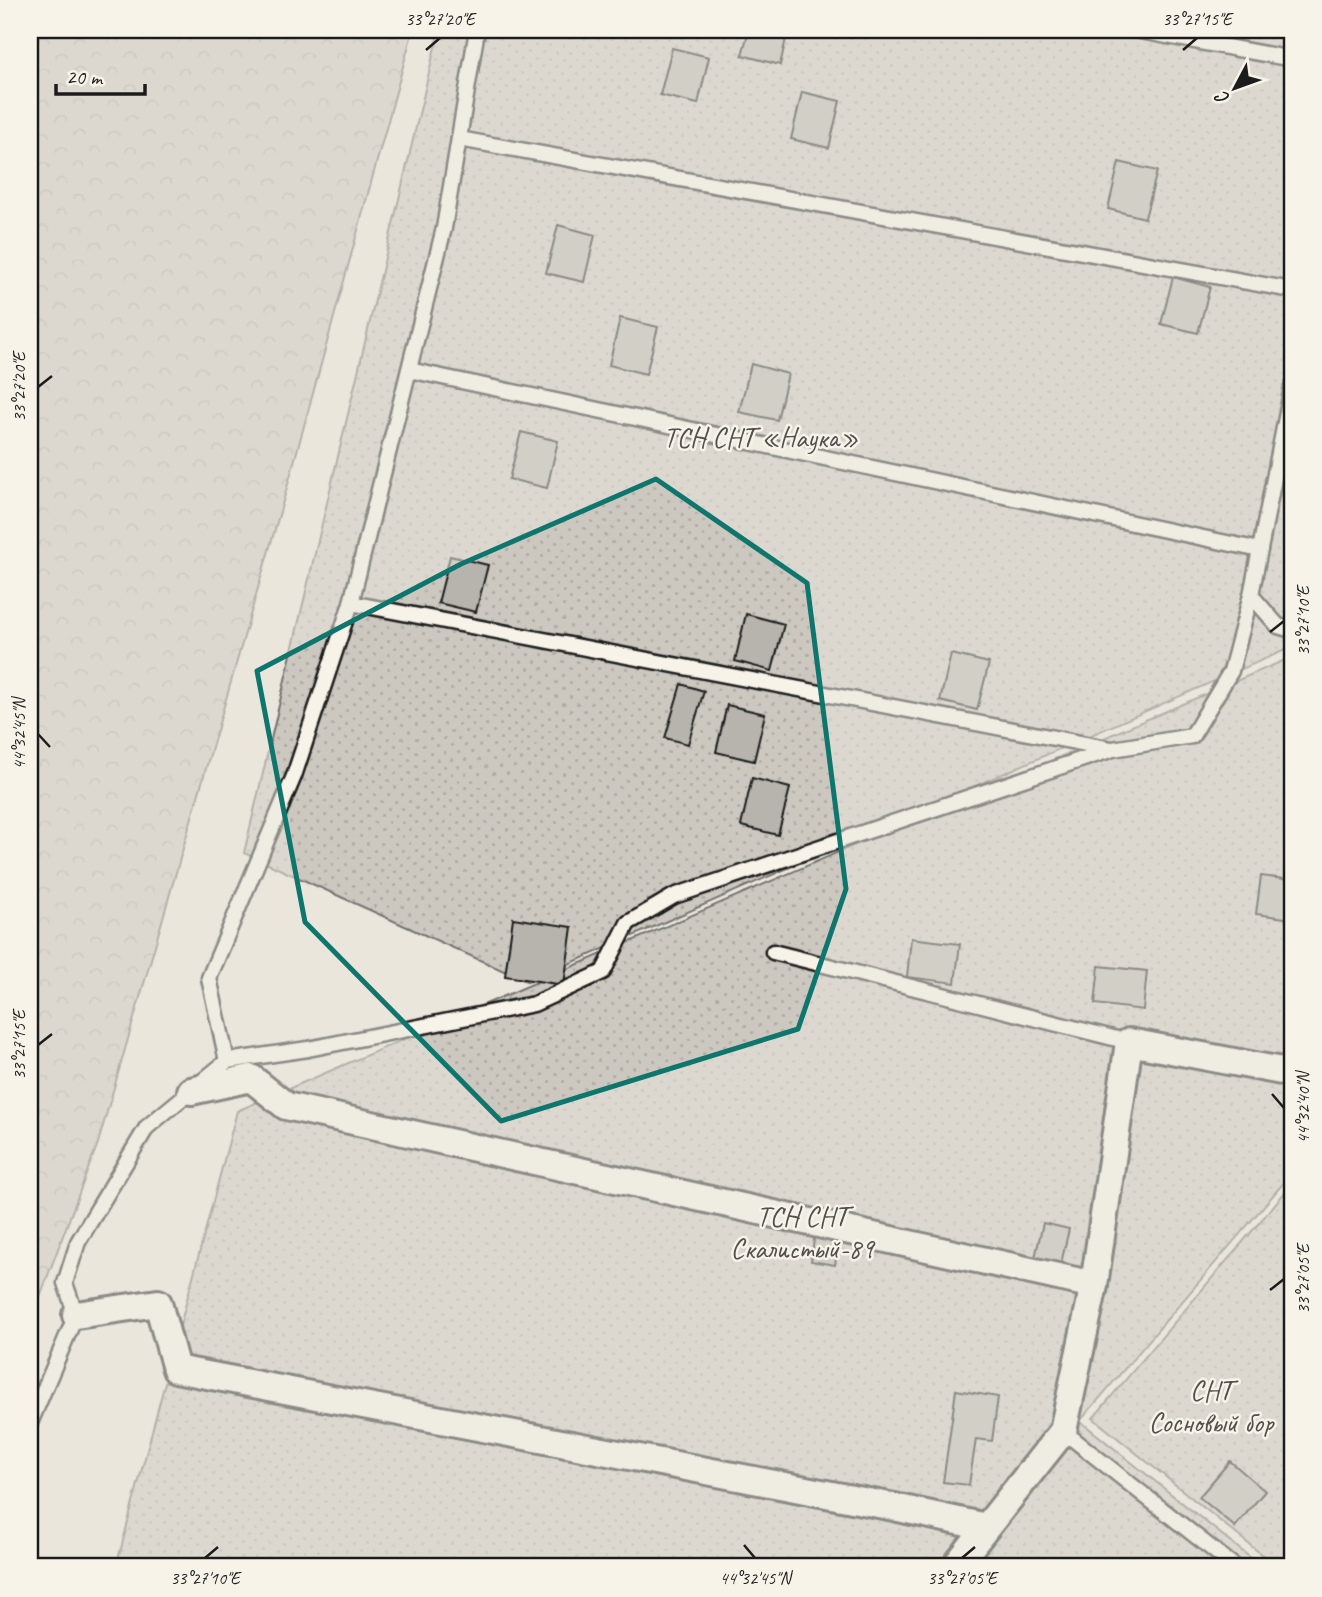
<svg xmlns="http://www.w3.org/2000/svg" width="1322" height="1597" viewBox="0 0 1322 1597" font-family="Caveat,sans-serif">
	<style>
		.grass { fill: url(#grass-dots); stroke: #74726e; stroke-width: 2 }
		.forest { fill: url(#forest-crowns); stroke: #74726e; stroke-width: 2 }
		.building { fill: #b6b4ac; stroke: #1c1c1c; stroke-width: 2 }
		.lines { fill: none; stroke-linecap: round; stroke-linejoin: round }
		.service-casing { stroke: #1c1c1c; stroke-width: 19 }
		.minor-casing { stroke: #1c1c1c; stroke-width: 32 }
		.service { stroke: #f7f3e8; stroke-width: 14 }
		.minor { stroke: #f7f3e8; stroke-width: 26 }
		.marked { fill: none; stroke: #0f766e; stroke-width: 5; stroke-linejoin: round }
		.ticks { fill: none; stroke: #1c1c1c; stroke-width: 2.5 }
		.labels { text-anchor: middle; stroke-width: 5; stroke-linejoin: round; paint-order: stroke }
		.park-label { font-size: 28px; fill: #51504d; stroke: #f7f3e8 }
		.neatline { fill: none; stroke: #1c1c1c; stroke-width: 2.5 }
		.ticks-label { font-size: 18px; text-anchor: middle; fill: #1c1c1c }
	</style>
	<defs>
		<pattern id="grass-dots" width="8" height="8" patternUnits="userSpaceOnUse" patternTransform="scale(1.75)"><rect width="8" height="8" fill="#ccc8c0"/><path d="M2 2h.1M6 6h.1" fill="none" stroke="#afaba4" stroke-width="1.8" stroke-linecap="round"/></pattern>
		<pattern id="forest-crowns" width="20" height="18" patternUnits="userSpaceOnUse" patternTransform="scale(1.75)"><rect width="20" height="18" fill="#ccc8c0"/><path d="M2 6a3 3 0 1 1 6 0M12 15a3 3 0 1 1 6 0" fill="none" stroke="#afaba4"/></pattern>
	</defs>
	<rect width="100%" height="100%" fill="#eae6dc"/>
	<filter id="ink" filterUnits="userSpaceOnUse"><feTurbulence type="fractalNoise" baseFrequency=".0143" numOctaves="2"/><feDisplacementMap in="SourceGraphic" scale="14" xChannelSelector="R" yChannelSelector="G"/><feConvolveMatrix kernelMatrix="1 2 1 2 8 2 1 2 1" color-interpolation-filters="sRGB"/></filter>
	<g filter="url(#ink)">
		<g class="grass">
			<polygon points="439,30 1292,30 1292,647 528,982 244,853"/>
			<polygon points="1292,657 1292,1173 1080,1421 1262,1567 116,1567 237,1111"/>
			<polygon points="1292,1184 1292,1567 1277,1567 1093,1418"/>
		</g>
		<polygon class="forest" points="30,30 413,30 288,484 98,1143 30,1323"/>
		<g class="building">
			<polygon points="749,30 788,30 780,65 742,55"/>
			<polygon points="672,48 709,57 698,104 660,95"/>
			<polygon points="802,92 840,101 829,148 791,139"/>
			<polygon points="1119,162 1157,171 1145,218 1108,209"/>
			<polygon points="558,225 595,235 584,282 546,273"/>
			<polygon points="1173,277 1210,287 1198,333 1161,324"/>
			<polygon points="620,318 658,327 646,374 609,365"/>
			<polygon points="751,364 788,374 777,420 739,412"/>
			<polygon points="521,432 558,441 547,488 509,479"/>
			<polygon points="450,556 488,565 476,612 438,603"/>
			<polygon points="746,614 784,624 772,671 735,661"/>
			<polygon points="951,654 989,663 977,710 940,701"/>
			<polygon points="681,684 704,691 688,744 665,738"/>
			<polygon points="727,705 765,714 754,761 716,752"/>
			<polygon points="752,778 790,788 778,835 741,826"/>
			<polygon points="1261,876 1292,880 1292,919 1256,914"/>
			<polygon points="513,918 572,927 564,985 505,976"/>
			<polygon points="911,938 960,944 955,983 907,977"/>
			<polygon points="1099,966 1147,971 1143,1010 1095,1004"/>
			<polygon points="1043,1223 1069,1229 1060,1268 1034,1262"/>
			<polygon points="815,1232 840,1236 835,1265 811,1261"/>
			<polygon points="956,1390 998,1397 992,1441 976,1439 969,1485 943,1482"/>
			<polygon points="1230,1461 1265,1491 1235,1527 1199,1497"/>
		</g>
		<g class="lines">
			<g class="service-casing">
				<g id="service">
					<polyline points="1135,30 1292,59"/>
					<polyline points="459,139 1292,290"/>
					<polyline points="409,370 1260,550"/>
					<polyline points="1292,387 1251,595 1278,626 1292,630"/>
					<polyline points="351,603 1112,749"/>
					<polyline points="773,952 1129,1042"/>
					<polyline points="227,1061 209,978 294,776 351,603 444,228 477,30"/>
					<polyline points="30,1423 76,1315 65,1283 78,1242 147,1127 227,1061 308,1049 534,1004 603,972 628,923 674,896 1113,749 1192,736 1231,671 1251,595"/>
					<polyline points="1063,1431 1235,1567"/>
				</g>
			</g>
			<g class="minor-casing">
				<g id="minor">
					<polyline points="191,1091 251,1078 286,1106 1094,1285"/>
					<polyline points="76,1315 158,1303 176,1369 894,1507 986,1527"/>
					<polyline points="955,1567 1063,1431 1094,1285 1129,1042 1292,1073"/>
				</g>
			</g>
			<use href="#service" class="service"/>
			<use href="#minor" class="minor"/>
		</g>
	</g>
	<path d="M0 0H1322V1597H0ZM 656,479 L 807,583 L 846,889 L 798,1029 L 501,1121 L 305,922 L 257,671 L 461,564 Z" fill="#eae6dc" fill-opacity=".55" fill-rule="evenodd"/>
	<path class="marked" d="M 656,479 L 807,583 L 846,889 L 798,1029 L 501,1121 L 305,922 L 257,671 L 461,564 Z"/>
	<path class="ticks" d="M 426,50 L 440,38M 1183,50 L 1197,38M 38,387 L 52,376M 1270,632 L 1284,621M 38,734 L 50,747M 38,1045 L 52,1034M 1272,1094 L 1284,1108M 1270,1290 L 1284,1279M 744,1545 L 755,1558M 205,1558 L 218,1547M 962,1558 L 975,1547"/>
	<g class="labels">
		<g class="park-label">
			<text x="761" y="447">ТСН СНТ «Наука»</text>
			<text x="802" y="1226">ТСН СНТ<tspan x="802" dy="32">Скалистый-89</tspan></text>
			<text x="1211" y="1400">СНТ<tspan x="1211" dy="32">Сосновый бор</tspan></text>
		</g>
	</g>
	<rect width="1322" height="1597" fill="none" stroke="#f7f3e8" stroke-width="77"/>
	<g transform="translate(1235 88) rotate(229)" stroke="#f7f3e8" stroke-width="5" paint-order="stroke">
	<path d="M0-5L12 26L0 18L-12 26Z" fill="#1c1c1c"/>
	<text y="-10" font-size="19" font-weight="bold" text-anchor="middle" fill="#1c1c1c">С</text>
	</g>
	<path d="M56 84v10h89v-10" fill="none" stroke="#1c1c1c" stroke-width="3.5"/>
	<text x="66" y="84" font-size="21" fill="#1c1c1c" stroke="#f7f3e8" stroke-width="5" paint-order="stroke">20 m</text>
	<rect x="38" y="38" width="1246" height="1520" class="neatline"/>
	<g class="ticks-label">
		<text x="440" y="25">33°27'20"E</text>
		<text x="1197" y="25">33°27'15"E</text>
		<text transform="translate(19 387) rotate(-90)" y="6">33°27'20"E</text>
		<text transform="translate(1303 621) rotate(-90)" y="6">33°27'10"E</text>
		<text transform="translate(19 734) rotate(-90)" y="6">44°32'45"N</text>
		<text transform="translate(19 1045) rotate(-90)" y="6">33°27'15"E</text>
		<text transform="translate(1303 1108) rotate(-90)" y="6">44°32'40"N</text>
		<text transform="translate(1303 1279) rotate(-90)" y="6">33°27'05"E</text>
		<text x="205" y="1584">33°27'10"E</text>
		<text x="755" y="1584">44°32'45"N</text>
		<text x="962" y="1584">33°27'05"E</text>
	</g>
</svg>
